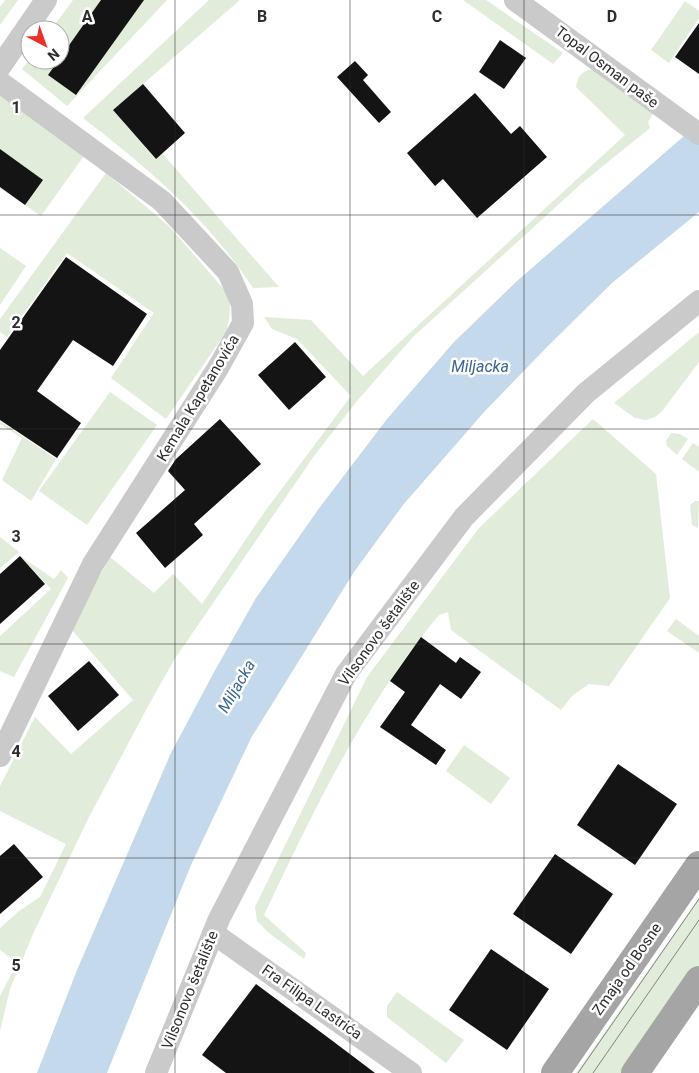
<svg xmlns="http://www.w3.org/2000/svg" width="699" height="1073" viewBox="0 0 699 1073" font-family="Roboto,sans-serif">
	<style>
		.green { fill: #e2ecda }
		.water { fill: #c5d9ec }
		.building { fill: #141414 }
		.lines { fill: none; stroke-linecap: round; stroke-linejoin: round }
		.minor { stroke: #cacaca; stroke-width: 22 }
		.major { stroke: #a5a5a5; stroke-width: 28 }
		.tram { stroke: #828282; stroke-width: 1 }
		.grid { fill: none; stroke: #2d2d2d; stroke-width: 1; stroke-opacity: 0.55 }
		.labels { text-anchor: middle; stroke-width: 5; stroke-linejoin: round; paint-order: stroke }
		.street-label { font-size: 15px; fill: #2d2d2d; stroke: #fff }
		.water-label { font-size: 16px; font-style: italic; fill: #396592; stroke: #fff }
		.grid-label { font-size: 16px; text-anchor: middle; font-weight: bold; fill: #2d2d2d; stroke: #fff; stroke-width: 5; stroke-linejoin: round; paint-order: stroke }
	</style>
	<rect width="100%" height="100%" fill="#fff"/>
	<g class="green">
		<polygon points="5,0 18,0 0,25 0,7"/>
		<polygon points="73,0 167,0 67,106 22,69 30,59 30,60 60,60 60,30 51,30"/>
		<path d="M 209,0 L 240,0 L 113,110 L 155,159 L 162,153 L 279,287 L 253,288 C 207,218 148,168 83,118 Z"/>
		<polygon points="463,0 486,0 563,53 553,64"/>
		<polygon points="685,1 699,11 699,18 669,63 651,50"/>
		<path d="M 593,69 L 655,110 L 648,122 L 650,128 L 582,183 L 413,337 L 357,401 L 314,456 L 174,660 L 146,710 L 89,817 L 33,934 L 10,989 L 0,1031 L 0,996 L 17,963 L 0,950 L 0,928 L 19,911 L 40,897 L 66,844 L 0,811 L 0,786 L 35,717 L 71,754 L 133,700 L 71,629 L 110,557 L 154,593 L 173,574 L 202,604 L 263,514 L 351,396 L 297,339 L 272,329 L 264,317 L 311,320 L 363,376 L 625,135 L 576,87 C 578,75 582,71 593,69 Z"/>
		<polygon points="0,92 86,153 41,216 0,188"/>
		<path d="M 106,173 L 170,227 L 227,293 C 232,307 230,317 226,332 L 166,419 L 111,378 L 154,313 L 67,253 L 7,337 L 0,332 L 0,319 Z"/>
		<polygon points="0,248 26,266 0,305"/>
		<polygon points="699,332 699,362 663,410 655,417 646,420 635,418 614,403"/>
		<polygon points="110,392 157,425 87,525 39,491"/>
		<path d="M 593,419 L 656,474 L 670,598 L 609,686 L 589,684 L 572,696 L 561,710 L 451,630 L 448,612 L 439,615 C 364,704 314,810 264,915 L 306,953 L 304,959 L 269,933 L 257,921 L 255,907 L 367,677 L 479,528 Z"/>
		<polygon points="0,421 56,459 31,501 2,480 22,438 0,424"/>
		<polygon points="671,433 680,434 688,439 677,455 667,446 666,441"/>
		<polygon points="693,443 699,447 699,472 682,459"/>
		<polygon points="695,501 699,501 698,528 692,525 690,505"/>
		<polygon points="0,537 19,552 0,568"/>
		<polygon points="20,556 54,579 61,570 68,578 14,677 0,671 0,636 51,589"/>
		<polygon points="676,619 699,636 699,653 667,631"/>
		<polygon points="464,745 510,778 491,804 446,771"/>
		<polygon points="699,898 699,966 626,1073 576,1073"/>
		<polygon points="397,992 464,1040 446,1063 387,1017 387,1006"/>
	</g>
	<polygon class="water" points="699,123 699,212 612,283 548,346 485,411 403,505 354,572 251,738 191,865 107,1073 37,1073 77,970 171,753 214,672 256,598 320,507 387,419 454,342 517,281"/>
	<g class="building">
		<polygon points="101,0 144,0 76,95 48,75"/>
		<polygon points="699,23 699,74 675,57"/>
		<polygon points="500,40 526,58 504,89 479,72"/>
		<polygon points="355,61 368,75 363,80 391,112 379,123 337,77"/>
		<polygon points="143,84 185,133 156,159 113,110"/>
		<polygon points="475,93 511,134 520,126 547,157 477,218 443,179 435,186 407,153"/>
		<polygon points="0,149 43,180 25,205 0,187"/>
		<polygon points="66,257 147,314 113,366 73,340 37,391 81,423 57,458 0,420 0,350"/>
		<polygon points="295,342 326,377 289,410 258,375"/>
		<polygon points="220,419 261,464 194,524 203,535 165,568 136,533 185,490 168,471 176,459"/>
		<polygon points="20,556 45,584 0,624 0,574"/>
		<polygon points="421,637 456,663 460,657 481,672 461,699 440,684 411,725 446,750 436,765 380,727 405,692 390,681"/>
		<polygon points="89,661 119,695 78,731 48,696"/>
		<polygon points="618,764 677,804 635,865 577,825"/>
		<polygon points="14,844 43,877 0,914 0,856"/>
		<polygon points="555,854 613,894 571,954 513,914"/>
		<polygon points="491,949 549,989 507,1050 449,1010"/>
		<polygon points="256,984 334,1042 375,1073 226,1073 202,1055"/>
	</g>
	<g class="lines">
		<g class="minor">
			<polyline points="515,0 699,134"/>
			<polyline points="0,67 46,0"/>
			<polyline points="0,82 162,201 228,272 242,304 243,323 218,368 93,564 0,756"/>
			<polyline points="213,933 411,1073"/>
			<polyline points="156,1073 219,919 346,674 464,517 586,393 699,301"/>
		</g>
		<g class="major">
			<polyline points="555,1073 699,865"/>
			<polyline points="635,1073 699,980"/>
		</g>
		<g class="tram">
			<polyline points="578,1073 699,899"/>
			<polyline points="593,1073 699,920"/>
		</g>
	</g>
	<path class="grid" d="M 175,0 L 175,1073M 350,0 L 350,1073M 524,0 L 524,1073M 0,215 L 699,215M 0,429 L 699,429M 0,644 L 699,644M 0,858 L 699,858"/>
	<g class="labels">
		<g class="street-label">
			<text transform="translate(607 67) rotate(37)" y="5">Topal Osman paše</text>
			<text transform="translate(198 398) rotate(-59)" y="5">Kemala Kapetanovića</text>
			<text transform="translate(379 633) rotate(-54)" y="5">Vilsonovo šetalište</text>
			<text transform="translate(627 969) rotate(-55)" y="5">Zmaja od Bosne</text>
			<text transform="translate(190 990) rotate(-68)" y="5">Vilsonovo šetalište</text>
			<text transform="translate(312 1002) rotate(35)" y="5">Fra Filipa Lastrića</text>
		</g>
		<g class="water-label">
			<text x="480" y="372">Miljacka</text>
			<text transform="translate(236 686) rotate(-60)" y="6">Miljacka</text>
		</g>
	</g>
	<g class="grid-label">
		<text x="87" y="22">A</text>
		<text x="262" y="22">B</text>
		<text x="437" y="22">C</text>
		<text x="612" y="22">D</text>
		<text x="16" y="113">1</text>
		<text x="16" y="328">2</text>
		<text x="16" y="542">3</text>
		<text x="16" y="757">4</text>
		<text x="16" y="971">5</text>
	</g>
	<g transform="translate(45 45) rotate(139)"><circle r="24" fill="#ffffff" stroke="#ababab"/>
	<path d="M0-4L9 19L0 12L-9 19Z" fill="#eb3028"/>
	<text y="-8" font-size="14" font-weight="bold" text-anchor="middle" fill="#2d2d2d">N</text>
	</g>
</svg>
